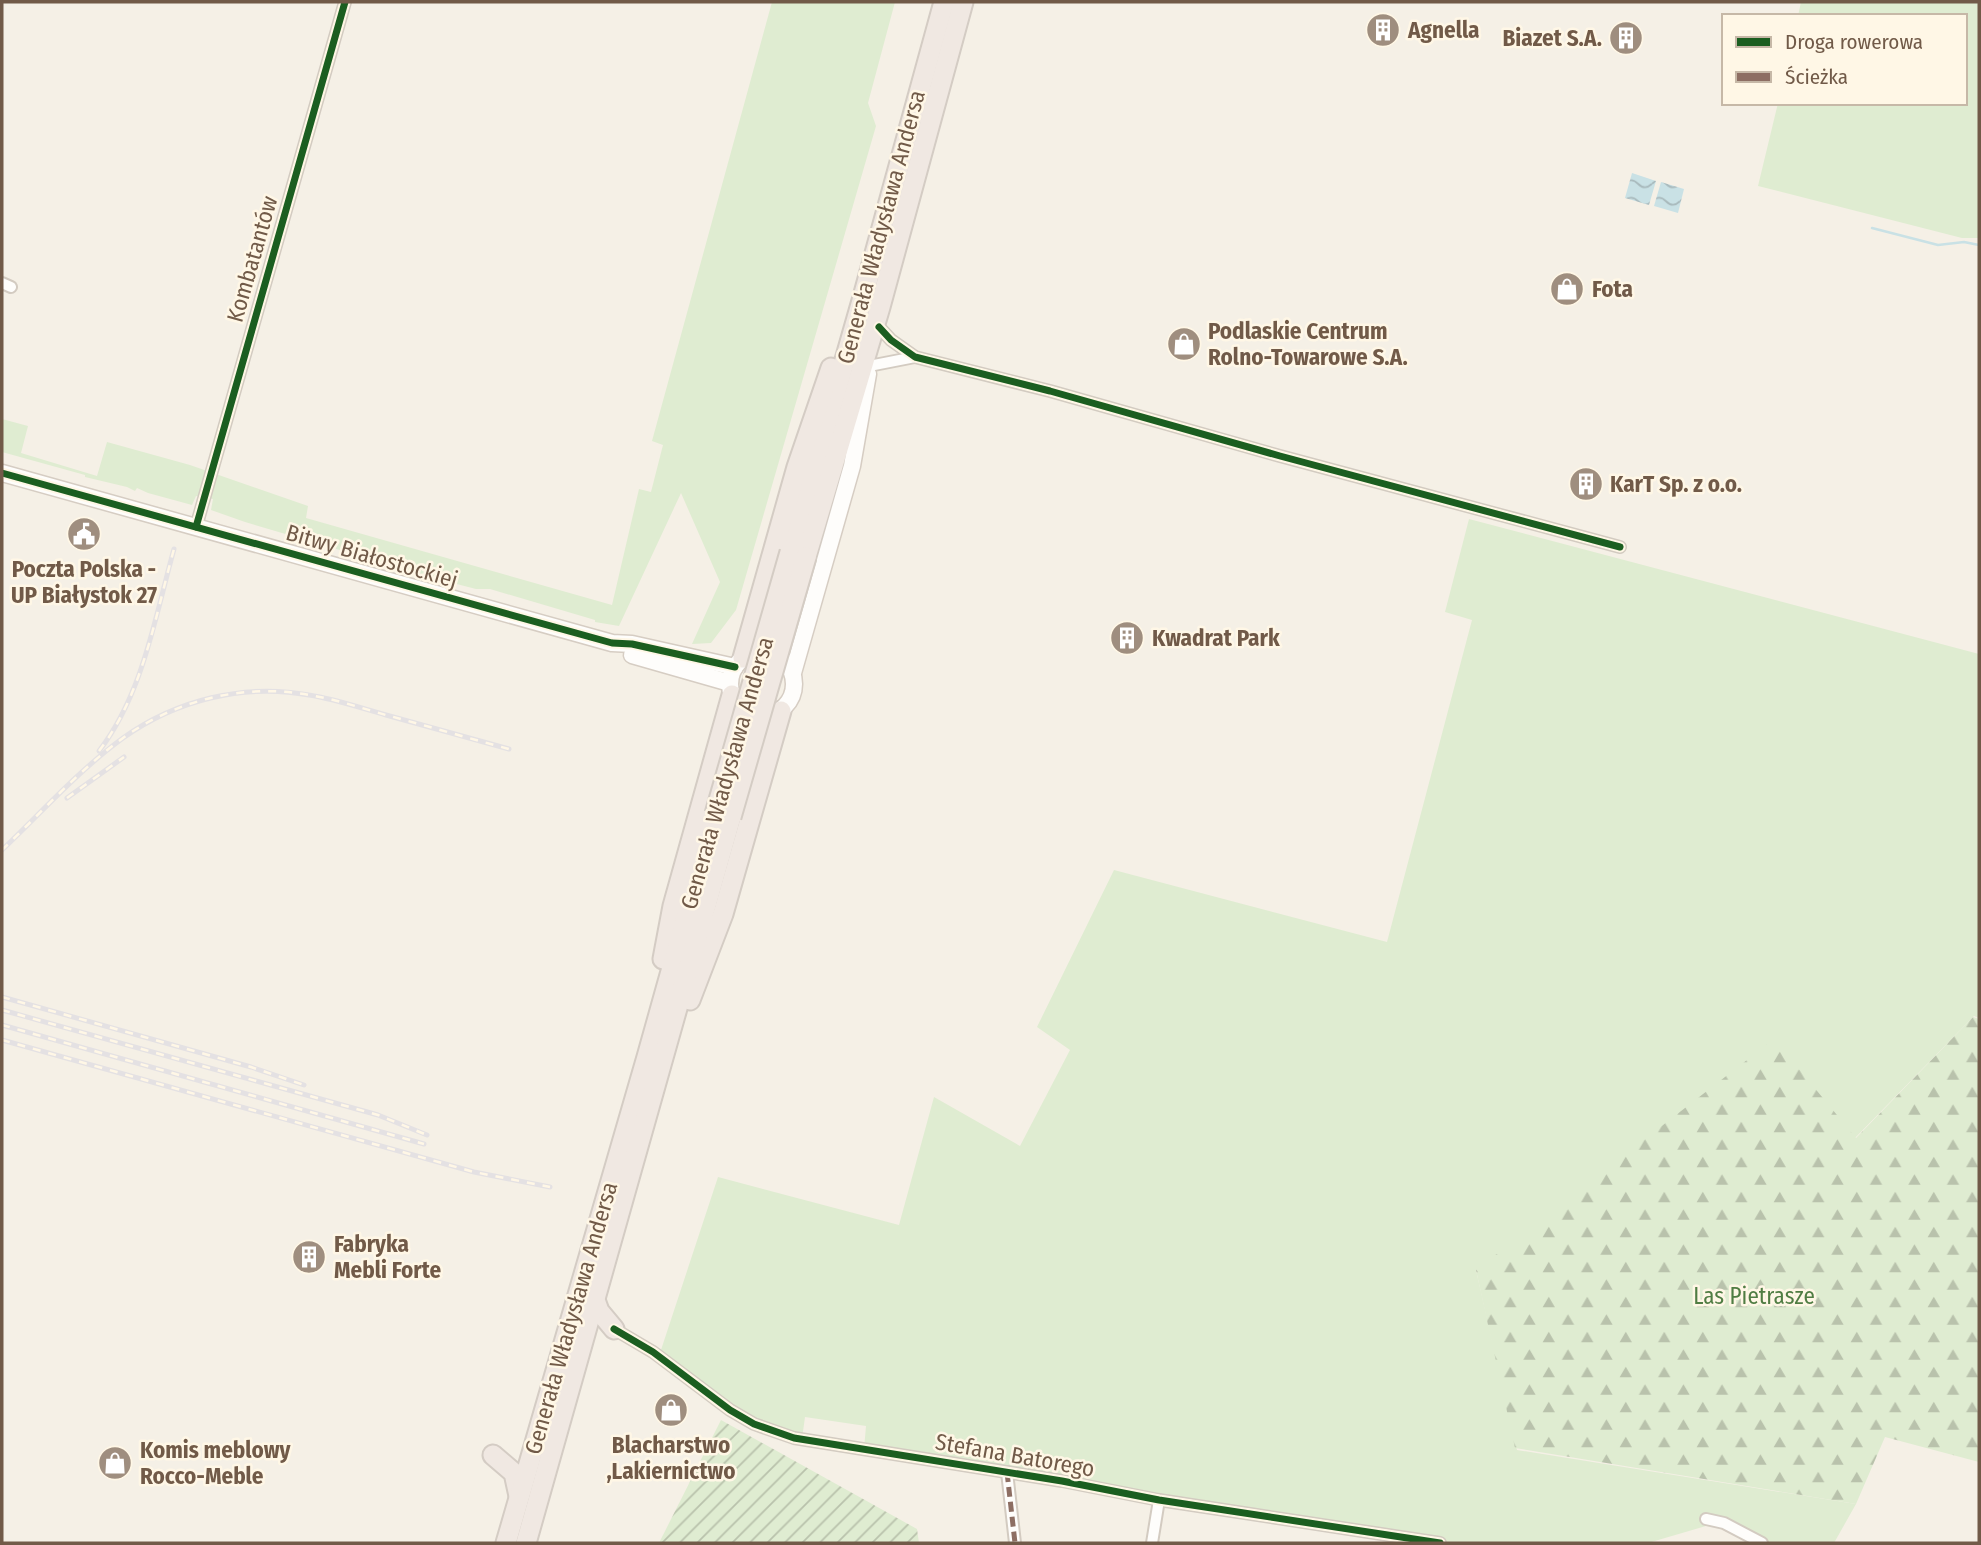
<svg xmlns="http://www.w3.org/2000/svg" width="1981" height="1545" viewBox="0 0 1981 1545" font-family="'Fira Sans Condensed',sans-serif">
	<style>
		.grass { fill: #dfecd1 }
		.forest { fill: url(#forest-firs) }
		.garden { fill: url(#garden-furrows) }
		.water { fill: url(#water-waves) }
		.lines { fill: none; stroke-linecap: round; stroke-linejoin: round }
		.stream { stroke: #c9e1e5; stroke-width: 2.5 }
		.street-casing { stroke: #d3cbc1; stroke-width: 14 }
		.secondary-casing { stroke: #d6cdc3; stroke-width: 19 }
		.highway-casing { stroke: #d4ccc4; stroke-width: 23 }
		.street { stroke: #fefdfb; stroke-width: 10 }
		.secondary { stroke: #fefdfb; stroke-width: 16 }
		.highway { stroke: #f0e8e2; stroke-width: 19 }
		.rail-casing { stroke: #e4e1e3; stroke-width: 5 }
		.rail { stroke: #fff7e6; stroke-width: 2.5; stroke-dasharray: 8; stroke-linecap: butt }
		.highway-bridge-casing { stroke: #d4ccc4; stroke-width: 23; stroke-linecap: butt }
		.highway-bridge { stroke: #f0e8e2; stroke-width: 19 }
		.quiet { stroke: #8d6e63; stroke-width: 5; stroke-dasharray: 10 5; stroke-linecap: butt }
		.cycleway-casing { stroke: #fff7e6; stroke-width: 11 }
		.cycleway { stroke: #1b5e20; stroke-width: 7 }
		.labels { text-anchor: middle; stroke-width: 5; stroke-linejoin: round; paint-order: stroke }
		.poi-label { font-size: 23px; font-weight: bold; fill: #715a48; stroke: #fff7e6; text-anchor: start }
		.street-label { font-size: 23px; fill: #715a48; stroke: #fff7e6 }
		.park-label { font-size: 23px; fill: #507d43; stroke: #fff7e6 }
	</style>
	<defs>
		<pattern id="forest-firs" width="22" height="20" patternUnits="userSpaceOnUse" patternTransform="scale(1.75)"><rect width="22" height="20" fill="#dfecd1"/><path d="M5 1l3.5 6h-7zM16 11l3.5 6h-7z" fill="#b9c2ac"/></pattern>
		<pattern id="garden-furrows" width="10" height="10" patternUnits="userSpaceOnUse" patternTransform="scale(1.75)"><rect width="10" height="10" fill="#dfecd1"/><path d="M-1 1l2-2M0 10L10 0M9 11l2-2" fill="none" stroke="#b9c2ac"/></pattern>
		<pattern id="water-waves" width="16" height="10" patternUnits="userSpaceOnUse" patternTransform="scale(1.75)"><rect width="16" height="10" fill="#c9e1e5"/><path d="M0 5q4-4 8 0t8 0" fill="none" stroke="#a8b9bc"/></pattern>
	</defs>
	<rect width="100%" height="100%" fill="#f5f0e6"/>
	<g class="grass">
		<polygon points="772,2 895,2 868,103 876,126 736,610 711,643 692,644 720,582 681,493 619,626 595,622 595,620 490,589 476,589 445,581 245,522 211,510 213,499 196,496 192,505 148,493 137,488 135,491 127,487 85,477 85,475 2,452 2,419 28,426 21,453 97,476 107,442 190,465 308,506 306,518 612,605 639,489 651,492 663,445 652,441"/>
		<polygon points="1801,2 1979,2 1979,238 1962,238 1758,186 1778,103 1965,103 1965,16 1798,16"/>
		<polygon points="1469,519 1979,654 1979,1018 1974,1016 1855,1138 1476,1270 1517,1450 1856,1504 1834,1543 1764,1543 1723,1521 1648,1543 1441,1543 864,1449 866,1426 805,1417 802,1439 754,1424 659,1356 718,1177 899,1225 934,1097 1020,1146 1070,1050 1037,1027 1114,870 1387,942 1472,620 1445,612"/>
	</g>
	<polygon class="forest" points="1973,1017 1979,1019 1979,1462 1885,1437 1856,1504 1515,1448 1476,1270 1774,1039 1856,1138"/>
	<polygon class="garden" points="721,1420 917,1529 919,1543 659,1543"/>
	<g class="water">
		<polygon points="1632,173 1656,181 1649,205 1625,198"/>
		<polygon points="1661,182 1684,189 1678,213 1654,206"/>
	</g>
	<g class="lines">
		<polyline class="stream" points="1872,228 1938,245 1964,242 1979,245"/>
		<g class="street-casing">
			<g id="street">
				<polyline points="2,283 11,287"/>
				<polyline points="879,327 891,340 915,357 1050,391 1280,456 1620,547"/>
				<polyline points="869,366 915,357"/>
				<polyline points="196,527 345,2"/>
				<polyline points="614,1329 653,1352 730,1410 754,1424 794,1438 1062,1481 1159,1500 1440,1543"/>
				<polyline points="1007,1472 1015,1543"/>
				<polyline points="1706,1519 1724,1523 1762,1543"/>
				<polyline points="1152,1543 1159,1500"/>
			</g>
		</g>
		<g class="secondary-casing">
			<g id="secondary">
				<polyline points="2,473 612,643 632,644 735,667"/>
				<circle cx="762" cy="684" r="32"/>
				<polyline points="632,655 730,683"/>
				<polyline points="793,673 852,466 868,374"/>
			</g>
		</g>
		<g class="highway-casing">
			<g id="highway">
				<polyline points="790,552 863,297 944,2"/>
				<polyline points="806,557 880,307 963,2"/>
				<polyline points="743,658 797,467 831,368"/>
				<polyline points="663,959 673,906 732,695"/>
				<polyline points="690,1000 723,914 781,711"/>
				<polyline points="595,1300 599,1311 614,1329"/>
				<polyline points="493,1455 514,1473 519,1496"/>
				<polyline points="506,1543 647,1057 715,814"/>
				<polyline points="526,1543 731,817"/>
			</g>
		</g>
		<use href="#street" class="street"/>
		<use href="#secondary" class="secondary"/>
		<use href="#highway" class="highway"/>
		<g class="rail-casing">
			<g id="rail">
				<path d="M 99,751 C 143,694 155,617 174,549"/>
				<polyline points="67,798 124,757"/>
				<path d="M 2,850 C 41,813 79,770 123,738 C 176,700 244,683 309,695 C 335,699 361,708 386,715 C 427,726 468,738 509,749"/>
				<polyline points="2,997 251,1067 304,1085"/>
				<polyline points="2,1010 378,1115 427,1135"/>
				<polyline points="2,1025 424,1144"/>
				<polyline points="2,1040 474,1172 550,1187"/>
			</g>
		</g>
		<use href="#rail" class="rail"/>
		<g class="highway-bridge-casing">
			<g id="highway-bridge">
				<polyline points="715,814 790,552"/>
				<polyline points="731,817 806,557"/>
			</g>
		</g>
		<use href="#highway-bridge" class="highway-bridge"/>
		<polyline class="quiet" points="1007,1472 1015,1543"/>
		<g class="cycleway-casing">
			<g id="cycleway">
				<polyline points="879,327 891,340 915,357 1050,391 1280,456 1620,547"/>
				<polyline points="2,473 612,643 632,644 735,667"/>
				<polyline points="196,527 345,2"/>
				<polyline points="614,1329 653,1352 730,1410 754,1424 794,1438 1062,1481 1159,1500 1440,1543"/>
			</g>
		</g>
		<use href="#cycleway" class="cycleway"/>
	</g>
	<defs>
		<g id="building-disc" transform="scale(1.75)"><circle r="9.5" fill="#9f8e7f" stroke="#fff7e6"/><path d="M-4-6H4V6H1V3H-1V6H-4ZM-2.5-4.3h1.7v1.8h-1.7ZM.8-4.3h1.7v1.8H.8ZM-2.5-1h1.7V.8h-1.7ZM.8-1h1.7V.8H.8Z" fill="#fff"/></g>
		<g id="shop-disc" transform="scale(1.75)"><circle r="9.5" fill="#9f8e7f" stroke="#fff7e6"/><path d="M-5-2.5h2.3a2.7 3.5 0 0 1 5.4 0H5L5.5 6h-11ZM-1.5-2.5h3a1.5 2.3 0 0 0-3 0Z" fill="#fff"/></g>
		<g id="civic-disc" transform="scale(1.75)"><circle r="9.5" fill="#9f8e7f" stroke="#fff7e6"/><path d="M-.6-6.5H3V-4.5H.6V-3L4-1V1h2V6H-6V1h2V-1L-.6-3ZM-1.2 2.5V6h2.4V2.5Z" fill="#fff"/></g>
	</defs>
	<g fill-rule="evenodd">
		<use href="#building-disc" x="1383" y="30"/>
		<use href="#building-disc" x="1626" y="38"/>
		<use href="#shop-disc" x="1567" y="289"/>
		<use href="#shop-disc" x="1184" y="344"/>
		<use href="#building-disc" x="1586" y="484"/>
		<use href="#civic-disc" x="84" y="534"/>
		<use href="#building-disc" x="1127" y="638"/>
		<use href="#building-disc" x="309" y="1257"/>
		<use href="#shop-disc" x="671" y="1410"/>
		<use href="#shop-disc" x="115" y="1463"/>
	</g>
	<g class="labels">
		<g class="poi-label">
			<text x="1408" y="38">Agnella</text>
			<text x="1602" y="46" text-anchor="end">Biazet S.A.</text>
			<text x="1592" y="297">Fota</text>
			<text x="1208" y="339">Podlaskie Centrum<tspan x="1208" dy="26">Rolno-Towarowe S.A.</tspan></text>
			<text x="1610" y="492">KarT Sp. z o.o.</text>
			<text x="84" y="577" text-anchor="middle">Poczta Polska -<tspan x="84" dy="26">UP Białystok 27</tspan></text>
			<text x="1152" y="646">Kwadrat Park</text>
			<text x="334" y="1252">Fabryka<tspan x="334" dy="26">Mebli Forte</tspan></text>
			<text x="671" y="1453" text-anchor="middle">Blacharstwo<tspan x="671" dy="26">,Lakiernictwo</tspan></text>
			<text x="140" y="1458">Komis meblowy<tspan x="140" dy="26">Rocco-Meble</tspan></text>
		</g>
		<g class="street-label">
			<text transform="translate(881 227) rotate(-75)" y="8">Generała Władysława Andersa</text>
			<text transform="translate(252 259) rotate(-74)" y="8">Kombatantów</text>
			<text transform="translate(372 556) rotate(16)" y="8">Bitwy Białostockiej</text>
			<text transform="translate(727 773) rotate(-74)" y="8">Generała Władysława Andersa</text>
			<text transform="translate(571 1318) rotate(-74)" y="8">Generała Władysława Andersa</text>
			<text transform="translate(1015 1455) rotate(10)" y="8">Stefana Batorego</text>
		</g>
		<g class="park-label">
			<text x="1754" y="1304">Las Pietrasze</text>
		</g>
	</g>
	<rect width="1981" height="1545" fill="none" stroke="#715a48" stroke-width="7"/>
	<rect x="1722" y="14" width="245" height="91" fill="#fff7e6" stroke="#c6b8a7" stroke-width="2"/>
	<rect x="1736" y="37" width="35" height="10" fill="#1b5e20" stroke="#c6b8a7" stroke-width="2"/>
	<text x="1785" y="49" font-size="21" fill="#715a48">Droga rowerowa</text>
	<rect x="1736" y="72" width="35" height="10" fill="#8d6e63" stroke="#c6b8a7" stroke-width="2"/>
	<text x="1785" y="84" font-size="21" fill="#715a48">Ścieżka</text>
</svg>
